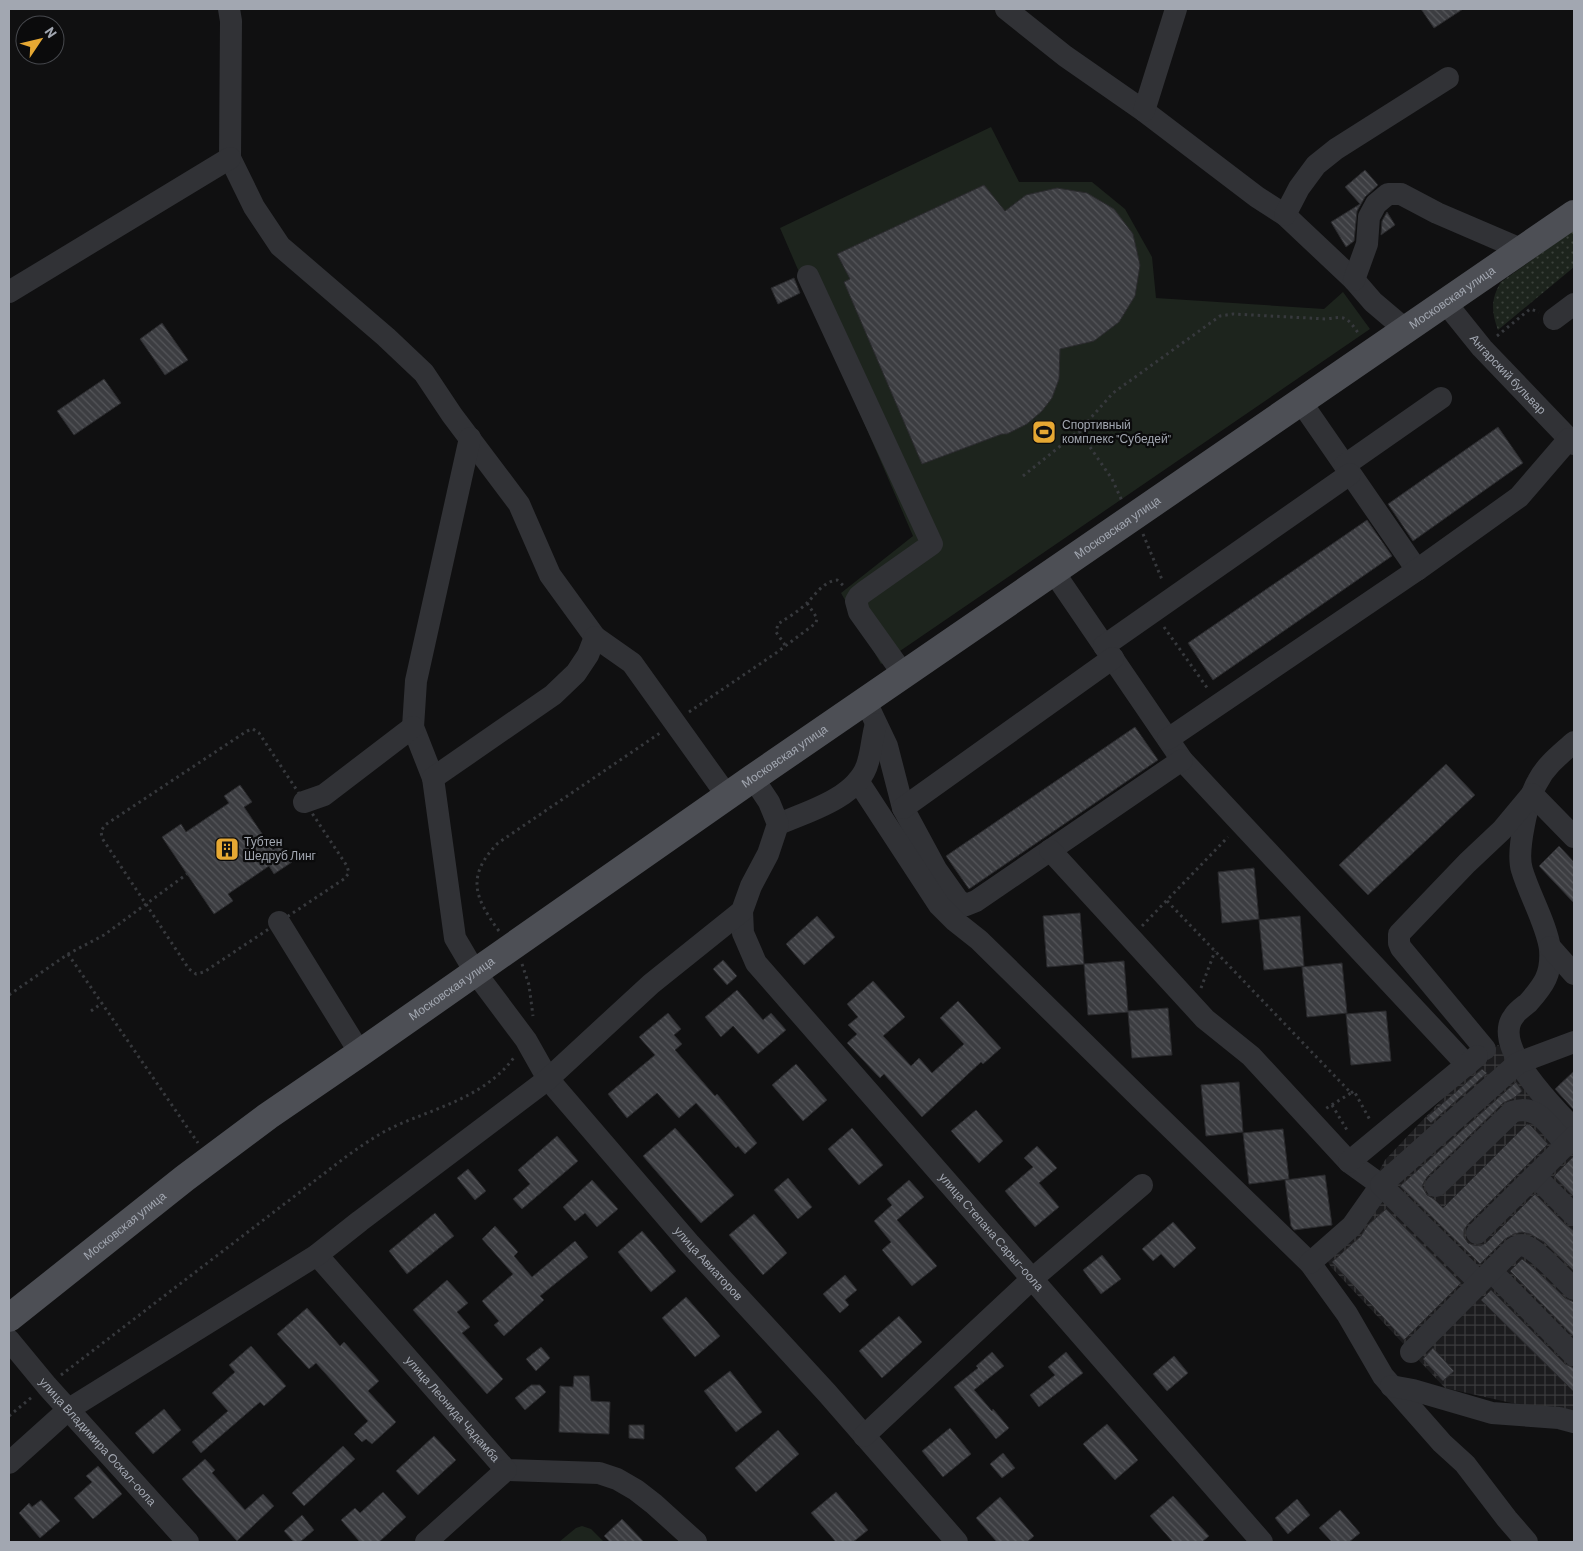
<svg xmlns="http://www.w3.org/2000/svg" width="1583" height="1551" viewBox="0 0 1583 1551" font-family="Barlow,sans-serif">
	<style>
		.industrial { fill: url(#industrial-grid) }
		.grass { fill: url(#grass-dots) }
		.park { fill: #1d241d }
		.building { fill: url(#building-back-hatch); stroke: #2a2a2d }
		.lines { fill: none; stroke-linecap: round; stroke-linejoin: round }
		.path { stroke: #37393d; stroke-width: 3; stroke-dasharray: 2.5 4; stroke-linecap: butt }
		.minor { stroke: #313236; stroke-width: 22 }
		.major { stroke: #4d4f55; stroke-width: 28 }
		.labels { text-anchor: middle; stroke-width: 4.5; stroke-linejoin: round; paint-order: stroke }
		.street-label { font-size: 12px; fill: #a2a7b1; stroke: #0b0b0c }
		.poi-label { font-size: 12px; fill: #a2a7b1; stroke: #0b0b0c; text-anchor: start }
	</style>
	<defs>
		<pattern id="industrial-grid" width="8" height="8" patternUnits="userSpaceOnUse" patternTransform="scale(1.25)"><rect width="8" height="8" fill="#1c1c1e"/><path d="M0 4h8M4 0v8" fill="none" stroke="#3a3a3c"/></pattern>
		<pattern id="grass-dots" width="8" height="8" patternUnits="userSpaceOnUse" patternTransform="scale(1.25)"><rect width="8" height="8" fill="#1d241d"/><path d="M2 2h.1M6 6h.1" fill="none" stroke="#3b413b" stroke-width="1.8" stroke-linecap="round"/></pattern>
		<pattern id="building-back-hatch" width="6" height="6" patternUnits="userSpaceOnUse" patternTransform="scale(1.25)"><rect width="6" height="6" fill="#3c3d41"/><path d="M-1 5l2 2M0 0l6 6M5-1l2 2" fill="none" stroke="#55565a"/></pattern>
	</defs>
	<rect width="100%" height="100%" fill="#101011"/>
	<polygon class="industrial" points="1498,1045 1531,1072 1574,1119 1574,1417 1445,1388 1331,1267 1320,1248 1363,1201 1385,1160 1451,1090"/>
	<path class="grass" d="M 1574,230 L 1574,267 L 1498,330 C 1491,311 1491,298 1501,282 Z"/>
	<g class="park">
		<polygon points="991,127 1019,182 1092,182 1125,209 1152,257 1156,298 1324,309 1343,292 1370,329 881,664 841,593 913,536 780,228"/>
		<polygon points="582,1526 591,1529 604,1542 559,1542 576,1528"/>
	</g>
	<g class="building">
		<polygon points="1421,9 1463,9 1434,28"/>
		<polygon points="1365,170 1378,185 1365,197 1357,211 1354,241 1346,247 1331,222 1360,204 1345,187"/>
		<polygon points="984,185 1005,211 1026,195 1057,188 1087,193 1114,209 1133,234 1140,265 1135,296 1119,322 1094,341 1060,349 1059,379 1052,398 1042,411 1027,424 1007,434 1002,434 922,464 844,282 850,279 837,254"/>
		<polygon points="1387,212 1395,225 1381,235 1382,221"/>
		<polygon points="794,278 800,293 778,304 771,288"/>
		<polygon points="162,323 188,360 165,375 140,339"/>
		<polygon points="104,379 121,403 74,435 57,411"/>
		<polygon points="1498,427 1523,463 1413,541 1388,504"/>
		<polygon points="1367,520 1392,556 1213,680 1188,643"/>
		<polygon points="1135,727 1158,760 969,889 946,856"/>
		<polygon points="1446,764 1475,795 1368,895 1339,865"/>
		<polygon points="240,785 252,802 244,807 273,850 280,845 292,862 274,874 269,866 228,894 233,901 214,914 162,837 181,824 186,832 229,803 224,796"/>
		<polygon points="1559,846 1574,862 1574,903 1539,866"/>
		<polygon points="1254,868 1259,919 1222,923 1218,872"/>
		<polygon points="1080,913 1084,964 1047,967 1043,916"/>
		<polygon points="817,916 835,937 804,965 786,944"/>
		<polygon points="1300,916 1304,966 1264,970 1259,920"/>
		<polygon points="723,960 737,976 727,985 713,969"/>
		<polygon points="1124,961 1128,1011 1168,1008 1172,1055 1132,1058 1128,1012 1088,1015 1084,964"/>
		<polygon points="1342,963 1347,1013 1307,1017 1302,967"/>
		<polygon points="873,981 905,1017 883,1036 911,1066 919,1058 932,1073 964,1044 940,1018 958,1001 1001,1048 983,1064 981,1062 922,1117 884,1074 880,1078 847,1043 857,1034 848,1025 858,1017 847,1004"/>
		<polygon points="737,990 763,1020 771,1013 786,1030 758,1054 733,1026 721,1037 705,1017"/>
		<polygon points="1386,1011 1391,1061 1351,1065 1346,1014"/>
		<polygon points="668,1013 681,1029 674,1035 682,1044 675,1050 715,1096 717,1094 757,1143 745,1154 738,1146 736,1148 696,1103 679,1118 657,1093 627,1118 608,1094 655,1055 639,1037"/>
		<polygon points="796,1064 827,1100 803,1121 772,1085"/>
		<polygon points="1482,1069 1487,1073 1431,1123 1426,1118"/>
		<polygon points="1574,1071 1574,1110 1555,1089"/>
		<polygon points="1239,1082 1243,1132 1206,1136 1201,1085"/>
		<polygon points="1516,1082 1522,1091 1514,1098 1503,1103 1427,1177 1422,1186 1427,1195 1434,1199 1443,1208 1527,1124 1530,1125 1548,1144 1468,1224 1464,1230 1464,1237 1468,1243 1473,1245 1480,1246 1486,1243 1535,1194 1565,1224 1574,1231 1574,1271 1544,1242 1530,1234 1522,1232 1514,1234 1505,1239 1480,1264 1400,1186"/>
		<polygon points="976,1110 1003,1141 979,1163 951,1131"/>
		<polygon points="675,1128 734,1195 701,1223 643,1156"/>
		<polygon points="852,1128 883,1165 859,1185 828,1149"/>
		<polygon points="1283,1129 1289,1179 1249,1184 1243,1133"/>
		<polygon points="557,1136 578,1161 522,1209 513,1199 530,1184 518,1170"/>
		<polygon points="1037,1146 1057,1168 1039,1183 1059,1207 1035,1227 1005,1191 1033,1167 1024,1158"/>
		<polygon points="1574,1156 1574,1197 1554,1176"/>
		<polygon points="468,1169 486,1191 475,1200 457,1178"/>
		<polygon points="1325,1175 1332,1225 1294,1230 1291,1226 1285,1180"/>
		<polygon points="788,1178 812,1207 798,1219 774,1190"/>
		<polygon points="592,1180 618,1209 597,1227 585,1213 575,1221 563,1207"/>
		<polygon points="909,1180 924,1197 897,1220 937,1266 912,1286 882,1250 891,1242 874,1221 892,1205 887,1199"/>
		<polygon points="1386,1209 1461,1283 1404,1340 1332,1262 1361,1236 1368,1225"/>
		<polygon points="435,1213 454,1236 407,1274 389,1251"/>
		<polygon points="754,1214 787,1253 763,1275 729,1235"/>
		<polygon points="1173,1222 1196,1248 1174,1268 1161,1254 1153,1261 1142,1249"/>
		<polygon points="495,1226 518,1252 514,1256 532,1277 575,1241 588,1257 540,1296 544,1300 504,1336 494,1325 499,1321 482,1301 513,1274 482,1239"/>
		<polygon points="642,1231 676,1271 651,1292 618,1252"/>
		<polygon points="1102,1255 1121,1279 1101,1294 1083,1270"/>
		<polygon points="1522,1259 1534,1268 1565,1298 1574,1302 1574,1337 1510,1271"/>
		<polygon points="845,1275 857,1290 845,1300 849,1305 840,1313 823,1294"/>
		<polygon points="447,1280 468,1303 457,1312 470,1327 462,1333 503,1379 487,1394 413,1310"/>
		<polygon points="1491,1290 1565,1364 1574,1368 1574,1392 1481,1300"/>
		<polygon points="686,1297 720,1336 695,1357 662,1318"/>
		<polygon points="307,1308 340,1346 344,1342 379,1381 368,1391 396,1422 372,1444 366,1439 362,1442 354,1434 368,1421 316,1363 309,1369 277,1334"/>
		<polygon points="899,1316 922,1342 882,1378 859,1351"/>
		<polygon points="251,1346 286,1386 264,1406 260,1402 201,1453 192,1442 228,1411 212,1393 235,1372 229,1365"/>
		<polygon points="541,1347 550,1358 536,1371 526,1359"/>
		<polygon points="1433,1348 1454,1371 1443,1381 1423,1359"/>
		<polygon points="992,1352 1004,1366 974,1390 992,1411 993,1409 1009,1428 996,1439 954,1387 978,1368 976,1366"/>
		<polygon points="1066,1352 1083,1373 1039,1407 1030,1395 1055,1375 1048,1367"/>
		<polygon points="1174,1356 1188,1373 1167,1391 1153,1374"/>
		<polygon points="730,1371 762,1412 736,1432 704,1391"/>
		<polygon points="574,1376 589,1376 591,1401 610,1402 609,1434 559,1432 560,1386 573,1387"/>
		<polygon points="531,1385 540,1385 546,1392 525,1410 515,1398"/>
		<polygon points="164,1409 181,1430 153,1454 135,1433"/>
		<polygon points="1107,1424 1138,1460 1115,1480 1083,1444"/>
		<polygon points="629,1425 644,1425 644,1439 629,1438"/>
		<polygon points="950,1428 971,1454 943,1477 922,1451"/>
		<polygon points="778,1430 799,1454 756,1492 735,1468"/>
		<polygon points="434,1436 456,1460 418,1495 396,1471"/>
		<polygon points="343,1446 355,1459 304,1506 292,1493"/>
		<polygon points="1003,1453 1015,1468 1002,1478 990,1464"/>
		<polygon points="205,1459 215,1470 212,1473 245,1510 263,1494 274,1506 237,1541 182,1479"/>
		<polygon points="98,1466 122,1494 93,1519 74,1498 92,1482 86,1476"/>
		<polygon points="383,1492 406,1517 379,1542 360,1542 341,1520 355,1508 360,1513"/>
		<polygon points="836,1492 868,1530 853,1542 836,1542 811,1513"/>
		<polygon points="1173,1496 1209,1536 1202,1542 1173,1542 1150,1516"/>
		<polygon points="1000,1497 1034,1536 1027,1542 997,1542 976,1518"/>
		<polygon points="1297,1499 1310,1515 1288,1534 1275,1518"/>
		<polygon points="41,1500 60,1521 40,1538 19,1513 29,1503 32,1507"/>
		<polygon points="1340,1510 1360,1533 1349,1542 1332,1542 1319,1528"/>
		<polygon points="302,1515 314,1530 300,1542 294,1542 284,1531"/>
		<polygon points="622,1519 644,1542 610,1542 604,1536"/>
	</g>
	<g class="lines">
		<g class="path">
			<polyline points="1497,336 1530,309 1539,312"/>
			<polyline points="1079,431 1112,479 1122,501"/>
			<path d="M 1023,476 L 1079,431 L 1113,393 L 1220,316 L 1233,314 L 1327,319 C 1347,315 1348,319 1359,334"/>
			<polyline points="1143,534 1163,582"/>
			<polyline points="1164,627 1208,689"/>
			<path d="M 785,645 L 776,632 L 778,624 C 787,618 799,611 807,603 C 815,595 824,581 837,580 L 845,587"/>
			<polyline points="689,712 776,653 816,623 817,618 807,603"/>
			<polygon points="253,729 259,733 347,866 349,873 344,879 204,972 196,974 189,969 102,838 101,831 105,825 247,731"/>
			<polyline points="1167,901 1351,1093 1325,1109"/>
			<polyline points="1142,926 1228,837"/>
			<path d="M 499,931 C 474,897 466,876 498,843 L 660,733"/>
			<polyline points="68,954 198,1143"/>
			<polyline points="522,964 529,985 533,1016"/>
			<polyline points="1201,988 1215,951"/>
			<polyline points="9,995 68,954 104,935 187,874"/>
			<polyline points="91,1011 102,1003"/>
			<polyline points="1351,1093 1354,1091 1370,1120"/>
			<polyline points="1332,1105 1347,1130"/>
			<path d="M 61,1375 L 347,1156 C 364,1144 381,1132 400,1124 C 442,1106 487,1095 515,1056"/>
			<polyline points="9,1416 32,1397"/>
		</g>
		<g class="minor">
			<polyline points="229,9 231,21 230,158 254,207 280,246 386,337 424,373 452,415 519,504 550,575 595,637"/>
			<polyline points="1006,9 1065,56 1144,111 1257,197 1285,215 1354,280 1373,302 1406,330"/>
			<polyline points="1144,111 1176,9"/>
			<polyline points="1285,215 1299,188 1316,165 1336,149 1448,78"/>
			<polyline points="808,276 932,544 864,592 859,596 856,601 859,612 904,675"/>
			<polyline points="1354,280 1367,244 1369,217 1376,204 1388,194 1401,194 1437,213 1523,250"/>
			<polyline points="9,292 230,158"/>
			<path id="s1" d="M 1445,302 L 1482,348 L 1574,444"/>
			<polyline points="1554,319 1574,304"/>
			<polyline points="1301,402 1417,570"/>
			<polyline points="1345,465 1441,398"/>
			<polyline points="1053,571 1182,760 1467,1065"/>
			<polyline points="1104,646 1350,474"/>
			<polyline points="866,702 887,746 903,808 936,869 958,900 966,905 976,901 1182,760"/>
			<polyline points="1168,739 1417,570 1519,497 1569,439"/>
			<path d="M 1574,742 C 1561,754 1546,765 1538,781 C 1528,797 1516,852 1522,870 C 1529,894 1547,925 1550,949 C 1552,974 1544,985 1528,1003 C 1523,1007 1517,1011 1514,1016 C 1490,1046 1555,1109 1574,1129"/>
			<polyline points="433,778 413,727 416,681 470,438"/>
			<polyline points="858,781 939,905 955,921 979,940 1141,1099 1310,1263 1347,1314 1383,1376 1442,1443 1465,1464 1507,1519 1527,1542"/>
			<path id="s2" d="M 728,797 L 632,663 L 595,637 L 588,655 L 576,673 L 553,695 L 433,778 L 455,938 L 475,972 L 526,1040 L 548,1079 L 689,1243 L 827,1393 L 957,1542"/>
			<polyline points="304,802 324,795 413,727"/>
			<polyline points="903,808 1113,658"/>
			<path d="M 778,824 C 808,812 859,797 868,762 C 872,749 872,737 876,724"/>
			<polyline points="1050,850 1205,1019 1251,1056 1349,1162 1381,1185 1352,1226 1310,1263"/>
			<path id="s3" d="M 742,911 L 743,933 L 756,963 L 1262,1542"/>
			<polyline points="279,922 360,1053"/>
			<polyline points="1550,947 1574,974"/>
			<polyline points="1485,1049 1401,948 1399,943 1399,934 1467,863 1502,830 1532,794 1574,837"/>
			<polyline points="1349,1162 1477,1056"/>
			<polyline points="1535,1176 1574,1215"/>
			<path d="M 1436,1186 L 1512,1112 C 1538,1103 1550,1127 1566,1145"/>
			<polyline points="1477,1233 1574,1137"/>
			<path id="s4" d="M 317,1255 L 506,1470 L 599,1473 L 617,1479 L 636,1490 L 654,1504 L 696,1542"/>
			<polyline points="1491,1271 1574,1355"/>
			<polyline points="1479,1282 1381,1185 1518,1063 1574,1042"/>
			<path id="s5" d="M 9,1340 L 47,1386 L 188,1542"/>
			<path d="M 1411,1352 L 1514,1248 C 1518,1246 1521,1244 1525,1246 C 1537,1249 1564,1280 1574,1289"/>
			<polyline points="1391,1386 1413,1390 1492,1413 1559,1418 1574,1422"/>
			<polyline points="864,1436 1032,1279 1142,1185"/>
			<polyline points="9,1463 69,1409 317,1255 360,1221 548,1079 651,984 742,911 751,886 768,854 778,824 769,802 753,778"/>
			<polyline points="426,1542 506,1470"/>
		</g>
		<path class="major" id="s6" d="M 9,1318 L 185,1178 L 268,1116 L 360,1053 L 753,778 L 1574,214"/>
	</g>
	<defs>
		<g id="stadium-square" transform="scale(1.25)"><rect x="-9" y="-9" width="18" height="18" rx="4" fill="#e6a833" stroke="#0b0b0c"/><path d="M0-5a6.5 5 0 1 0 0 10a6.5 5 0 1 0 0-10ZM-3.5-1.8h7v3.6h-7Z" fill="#111"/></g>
		<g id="building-square" transform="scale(1.25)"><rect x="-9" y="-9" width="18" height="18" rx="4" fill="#e6a833" stroke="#0b0b0c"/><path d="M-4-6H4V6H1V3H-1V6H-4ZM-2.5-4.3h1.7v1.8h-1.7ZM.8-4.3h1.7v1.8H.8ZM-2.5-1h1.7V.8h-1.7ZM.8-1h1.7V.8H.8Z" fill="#111"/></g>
	</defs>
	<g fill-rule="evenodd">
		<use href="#stadium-square" x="1044" y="432"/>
		<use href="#building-square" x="227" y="849"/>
	</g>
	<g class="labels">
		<g class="street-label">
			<text dy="4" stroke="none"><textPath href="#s6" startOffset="1768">Московская улица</textPath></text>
			<text dy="4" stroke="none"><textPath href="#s1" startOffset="96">Ангарский бульвар</textPath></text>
			<text dy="4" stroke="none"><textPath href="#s6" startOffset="1362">Московская улица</textPath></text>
			<text dy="4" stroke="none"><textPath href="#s6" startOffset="958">Московская улица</textPath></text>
			<text dy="4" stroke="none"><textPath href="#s6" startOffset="552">Московская улица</textPath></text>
			<text dy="4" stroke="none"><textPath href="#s6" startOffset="148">Московская улица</textPath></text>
			<text dy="4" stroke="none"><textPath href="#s3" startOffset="412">улица Степана Сарыг-оола</textPath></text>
			<text dy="4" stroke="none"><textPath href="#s2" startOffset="1004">улица Авиаторов</textPath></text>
			<text dy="4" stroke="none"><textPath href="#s4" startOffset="205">улица Леонида Чадамба</textPath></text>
			<text dy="4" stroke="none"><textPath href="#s5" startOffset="135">улица Владимира Оскал-оола</textPath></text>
		</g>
		<g class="poi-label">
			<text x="1062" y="429">Спортивный<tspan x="1062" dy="14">комплекс "Субедей"</tspan></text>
			<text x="244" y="846">Тубтен<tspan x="244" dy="14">Шедруб Линг</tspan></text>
		</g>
	</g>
	<rect width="1583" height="1551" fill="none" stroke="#a2a7b1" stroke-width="20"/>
	<g transform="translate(40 40) rotate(55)"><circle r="24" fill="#0b0b0c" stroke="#47494e"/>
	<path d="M0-4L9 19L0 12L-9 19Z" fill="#e6a833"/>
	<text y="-8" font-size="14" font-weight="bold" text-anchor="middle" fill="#a2a7b1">N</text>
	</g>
</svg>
